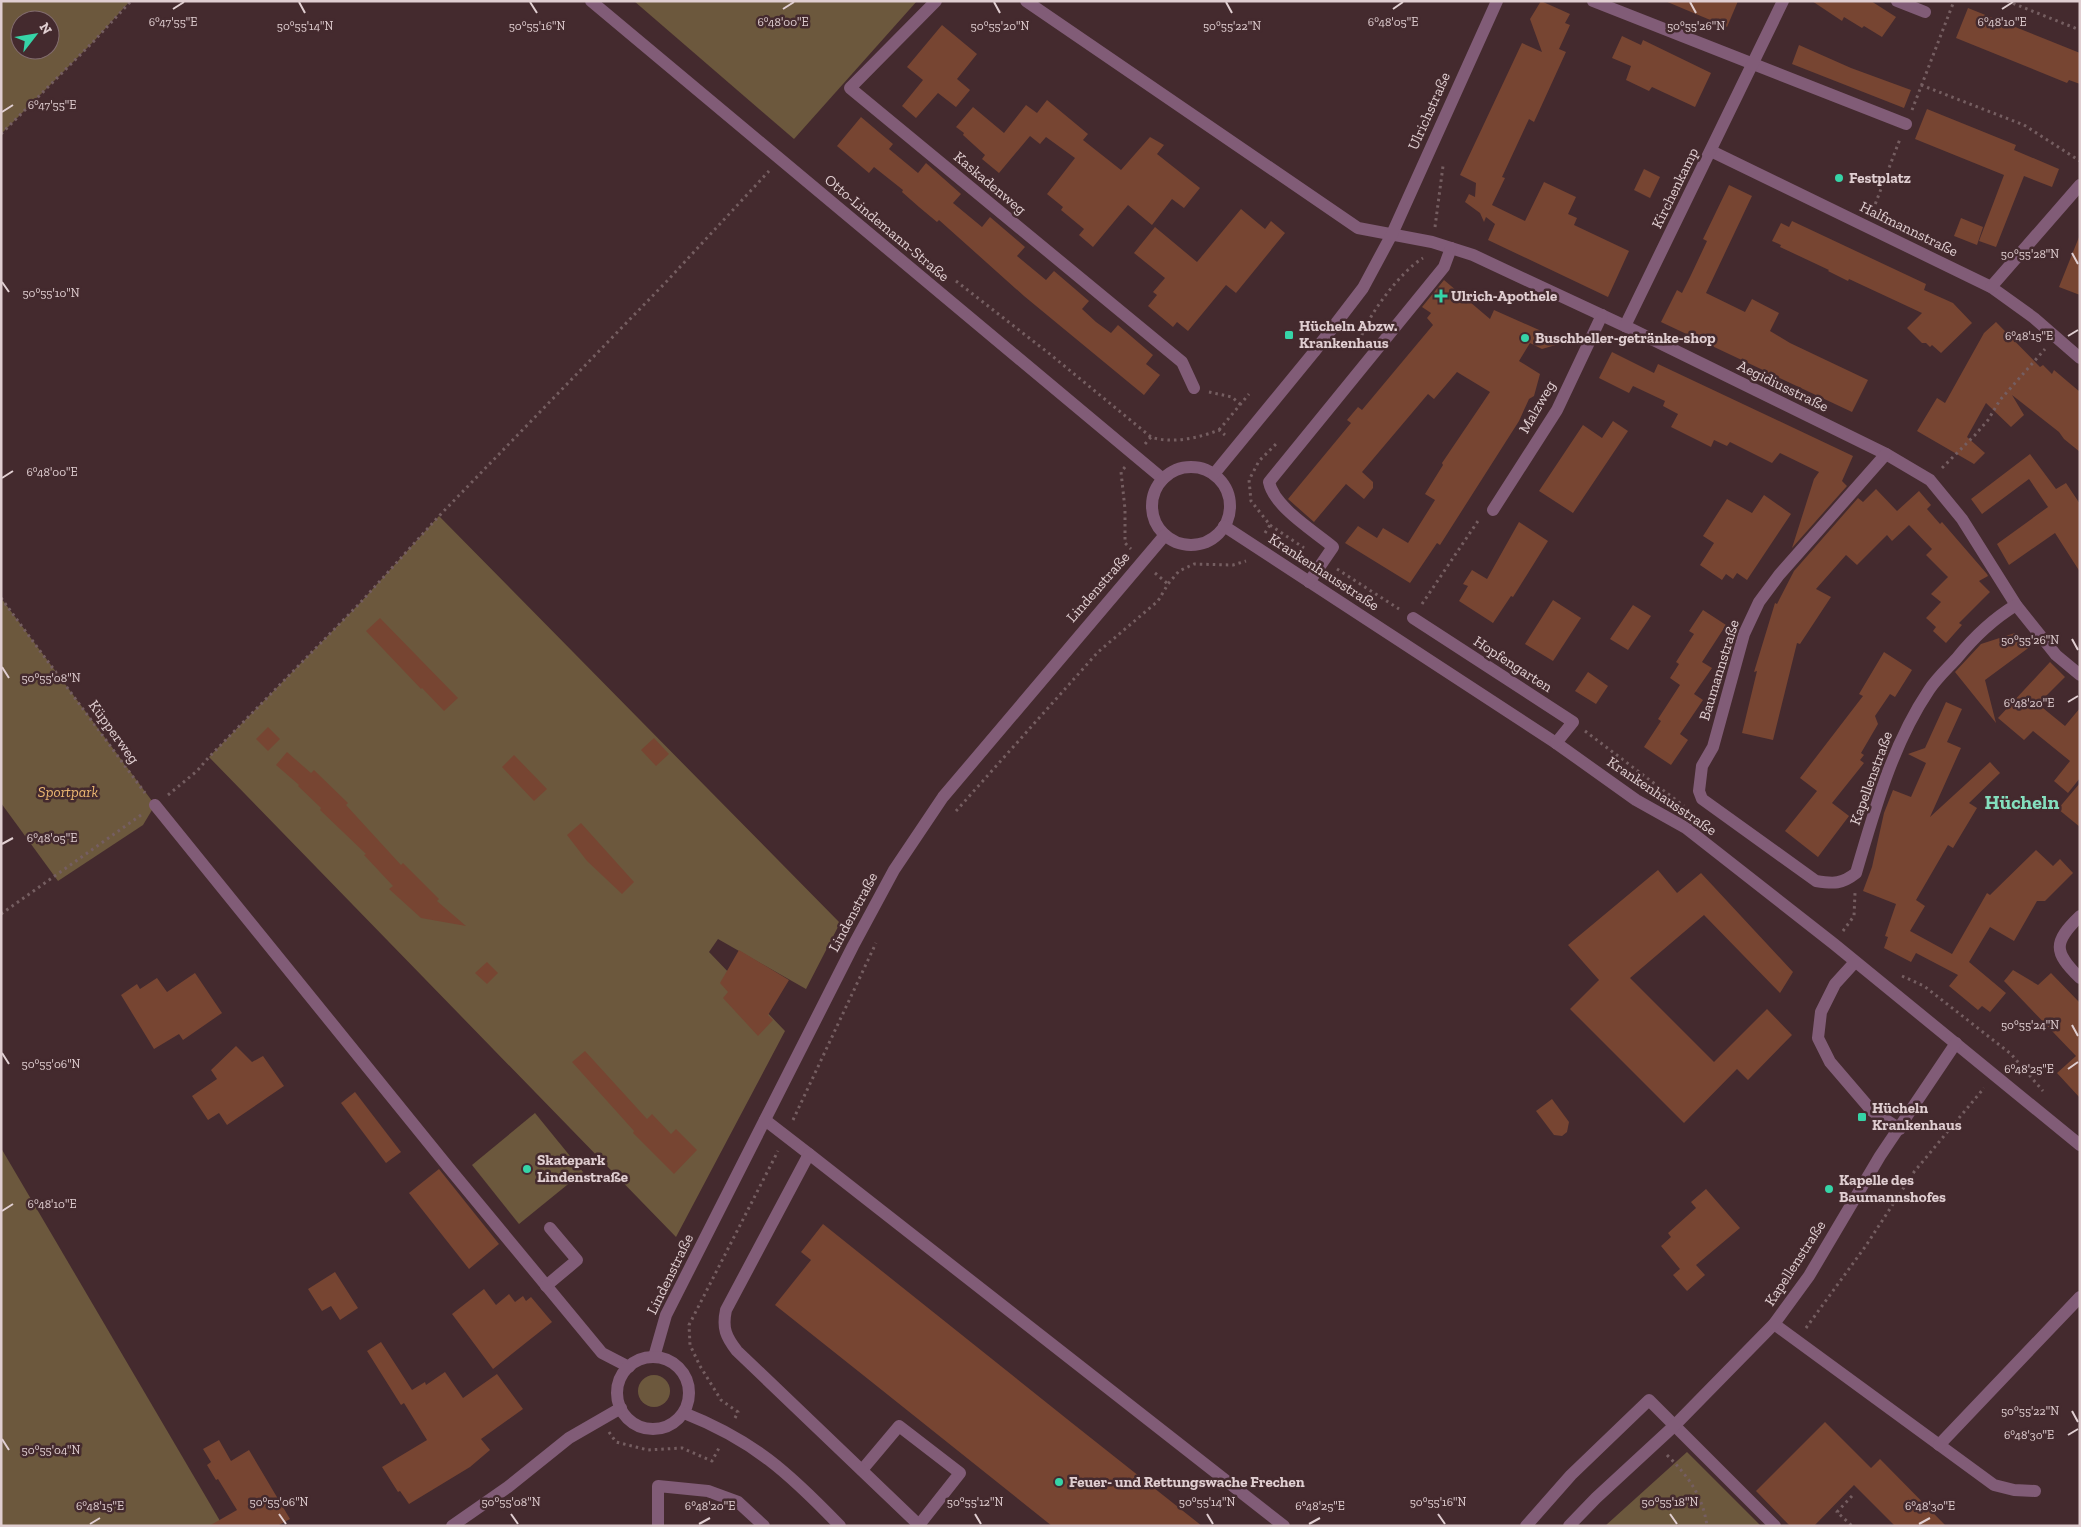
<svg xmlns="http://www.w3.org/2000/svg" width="2081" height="1527" viewBox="0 0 2081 1527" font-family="'Zilla Slab',serif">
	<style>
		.green { fill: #6c583d; fill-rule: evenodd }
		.building { fill: #774532 }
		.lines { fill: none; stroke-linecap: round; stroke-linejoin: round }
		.path { stroke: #755e61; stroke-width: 3; stroke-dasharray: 2.5 4; stroke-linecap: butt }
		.minor { stroke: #815c77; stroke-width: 12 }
		.ticks { fill: none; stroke: #e0ced1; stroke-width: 2 }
		.poi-dot { fill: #36d4a7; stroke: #442a2e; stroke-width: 2 }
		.labels { text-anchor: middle; stroke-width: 5; stroke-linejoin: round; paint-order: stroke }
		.street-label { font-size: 15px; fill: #e0ced1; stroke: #442a2e }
		.poi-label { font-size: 15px; font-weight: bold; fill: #e0ced1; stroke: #442a2e; text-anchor: start }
		.park-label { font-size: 15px; font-style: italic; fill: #ecb772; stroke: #442a2e }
		.district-label { font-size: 20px; font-weight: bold; fill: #84dfbe; stroke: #442a2e }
		.ticks-label { font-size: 12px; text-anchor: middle; fill: #e0ced1; stroke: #442a2e; stroke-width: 5; stroke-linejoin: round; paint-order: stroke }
	</style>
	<rect width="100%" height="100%" fill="#442a2e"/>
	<g class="green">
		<path d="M 1,1 L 130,1 L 94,41 L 1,134 ZM 20,20 L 50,20 L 50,50 L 20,50 Z"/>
		<polygon points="634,1 917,1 794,139"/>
		<polygon points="439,516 840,923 806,989 718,939 709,952 785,1031 676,1237 209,757 360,603"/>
		<polygon points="1,598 155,805 143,825 58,881 1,803"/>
		<polygon points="535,1113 583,1172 519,1224 472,1165"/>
		<polygon points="1,1148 223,1526 1,1526"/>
		<circle cx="654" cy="1391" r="16"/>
		<polygon points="1687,1452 1761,1526 1605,1526"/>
	</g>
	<g class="building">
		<polygon points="1541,1 1570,14 1565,23 1570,25 1559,49 1566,52 1534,122 1529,119 1502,177 1505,178 1492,205 1525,221 1544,182 1576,197 1568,214 1577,218 1574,225 1629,251 1608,297 1488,240 1495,224 1486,217 1484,222 1480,213 1465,202 1469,194 1475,197 1476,183 1460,175 1522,43 1542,52 1530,19"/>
		<polygon points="1665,1 1738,1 1727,27"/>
		<polygon points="1812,1 1871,1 1896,17 1882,37 1864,26 1862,28 1844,17 1842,21"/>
		<polygon points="1968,8 2080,53 2080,84 2069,80 2067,83 1956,38"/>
		<polygon points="942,25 977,54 957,79 970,90 956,107 938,93 916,118 902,106 923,80 907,67"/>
		<polygon points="1622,36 1641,45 1643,40 1711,73 1695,107 1652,87 1649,91 1626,80 1631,66 1612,58"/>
		<polygon points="1799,45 1851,68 1911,90 1904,108 1792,64"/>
		<polygon points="1047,100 1088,134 1083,140 1121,170 1150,137 1164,145 1157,154 1200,188 1184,208 1172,199 1152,225 1128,205 1093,247 1079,235 1084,229 1061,210 1063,207 1047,194 1075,158 1046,137 1040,144 1030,136 999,173 982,159 985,155 963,135 964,133 956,127 973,107 1004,133 1026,105 1037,113"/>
		<polygon points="1927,109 2016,145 2014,150 2059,169 2052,187 2024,176 1996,247 1979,241 2004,175 1915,139"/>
		<polygon points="861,117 893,144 889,149 918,173 926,163 961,194 953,203 982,227 990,217 1025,247 1017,256 1046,280 1054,271 1089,301 1082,309 1096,322 1111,333 1118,325 1153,355 1146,364 1160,375 1144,395 1024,296 939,220 937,222 919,207 902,192 903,190 874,167 869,173 837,146"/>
		<polygon points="1644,169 1660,177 1650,198 1634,190"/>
		<polygon points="1729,185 1752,196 1706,293 1745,312 1752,299 1779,313 1770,331 1790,343 1868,380 1852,412 1661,322 1677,290 1682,293 1691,275 1707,241 1703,239"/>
		<polygon points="1241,209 1265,229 1271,221 1285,233 1236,293 1226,285 1188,331 1177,322 1173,327 1148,306 1157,295 1153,292 1165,278 1134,253 1155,227 1197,262"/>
		<polygon points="1961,218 1983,227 1977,245 1954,236"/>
		<polygon points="1792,221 1926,284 1924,290 1953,303 1972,323 1941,353 1932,345 1930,347 1926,343 1922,343 1907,328 1922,313 1849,279 1848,281 1828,271 1829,270 1780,247 1781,245 1772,241 1781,223 1789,227"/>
		<polygon points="2079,237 2080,237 2080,295 2059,287"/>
		<polygon points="1444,280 1490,319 1494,310 1566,342 1542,349 1530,343 1519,361 1540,374 1534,396 1529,399 1519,421 1440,545 1437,543 1410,583 1345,543 1358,526 1377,538 1383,528 1408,543 1435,500 1425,494 1443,465 1442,463 1490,392 1457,372 1434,399 1428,394 1362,472 1373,482 1373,488 1364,499 1346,484 1314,522 1288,499 1351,423 1347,420 1358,407 1362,410 1433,325 1427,318 1431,313 1422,307"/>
		<polygon points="1996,322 2040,367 2043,365 2052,374 2054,370 2080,392 2080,452 2064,439 2059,432 2012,395 2024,415 2011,427 1986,403 1967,437 1985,453 1974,464 1917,431 1937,398 1945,403 1984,333"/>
		<polygon points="1612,352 1654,373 1658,364 1853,456 1842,481 1847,486 1792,548 1814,479 1819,472 1780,453 1772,463 1730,442 1727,446 1714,440 1711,447 1671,427 1678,414 1663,406 1665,401 1633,386 1629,393 1599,378"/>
		<polygon points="1613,421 1628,431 1573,513 1539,491 1583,425 1602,438"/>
		<polygon points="2030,454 2056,489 2066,483 2080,504 2080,572 2055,533 2009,565 1997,544 2048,507 2029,479 1982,514 1971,499"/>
		<polygon points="1876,489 1897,511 1919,491 1931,505 1927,509 1940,524 1942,522 1987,574 1988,576 1979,581 1990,592 1959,623 1962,625 1946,643 1933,631 1936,627 1926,618 1941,602 1931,594 1948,577 1926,555 1932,549 1909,525 1892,541 1887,535 1857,565 1846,555 1816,589 1831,597 1800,644 1797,643 1773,740 1742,733 1757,671 1754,672 1775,603 1777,604 1794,571 1858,498 1863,502"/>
		<polygon points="1764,495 1791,514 1747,580 1737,573 1733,579 1726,574 1722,580 1700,565 1714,543 1703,536 1727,499 1752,513"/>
		<polygon points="1519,522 1548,541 1513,597 1511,596 1493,623 1459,601 1468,586 1463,584 1472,570 1487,579"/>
		<polygon points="1553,600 1581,618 1553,661 1525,644"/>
		<polygon points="1633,605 1651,616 1628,650 1610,639"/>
		<polygon points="1703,610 1726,625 1702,662 1712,668 1694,694 1703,700 1680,734 1688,740 1671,765 1644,747 1661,721 1658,719 1680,685 1670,678 1679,664 1676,662 1694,634 1689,631"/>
		<polygon points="380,618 458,698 444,711 422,688 421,689 366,631"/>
		<polygon points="2015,633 2031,646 1985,680 1996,723 1955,672 1981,644"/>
		<polygon points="1884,652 1912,670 1895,697 1890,694 1875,716 1878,724 1861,753 1864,755 1860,760 1864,763 1832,803 1849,816 1818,857 1785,831 1817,791 1800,778 1863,696 1859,694"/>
		<polygon points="2050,662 2065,677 2038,704 2065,726 2080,708 2080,778 2068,793 2054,781 2070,761 2033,731 2024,740 1998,718"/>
		<polygon points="1588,672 1608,686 1596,704 1575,691"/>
		<polygon points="1946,702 1962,709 1947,742 1961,748 1930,817 1990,762 2000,773 1969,803 1977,808 1953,848 1948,845 1916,900 1925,906 1910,931 1952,954 1987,893 1990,895 2036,850 2053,866 2060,859 2073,873 2045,901 2037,901 2014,941 1990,927 1969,962 2006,993 1990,1012 1982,1006 1978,1010 1949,986 1958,975 1916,953 1911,962 1884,948 1888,937 1885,936 1896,904 1863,891 1872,867 1884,813 1893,790 1911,797 1926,763 1908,754 1925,748"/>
		<polygon points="268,727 280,739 268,751 256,739"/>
		<polygon points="654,738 669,754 656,766 641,750"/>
		<polygon points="287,752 311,773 314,770 348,803 346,805 401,865 403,863 439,899 437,901 466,926 421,918 389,889 393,886 364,855 366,854 320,810 321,808 298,786 299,785 276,765"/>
		<polygon points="514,755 547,789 534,801 502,767"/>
		<polygon points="2080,783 2080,827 2058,809"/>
		<polygon points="581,823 634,882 622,894 587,861 567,835"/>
		<polygon points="1658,870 1677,893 1701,873 1793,972 1780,993 1704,915 1630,978 1714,1062 1767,1009 1792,1035 1748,1080 1737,1069 1684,1123 1570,1009 1599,980 1568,945"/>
		<polygon points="739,950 789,980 768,1015 773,1020 758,1036 723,998 728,992 720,983"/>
		<polygon points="487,962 498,973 487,984 475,973"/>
		<polygon points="2013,970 2038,985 2051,973 2080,1003 2080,1098 2057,1073 2076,1056 2004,981"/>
		<polygon points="195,973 222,1013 183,1040 179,1034 154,1049 121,995 137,984 140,989 157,978 167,992"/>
		<polygon points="236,1046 252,1062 263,1056 284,1086 227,1125 219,1113 208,1120 192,1096 217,1079 211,1070"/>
		<polygon points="585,1051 647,1119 652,1114 671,1134 676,1129 697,1150 674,1174 633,1133 634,1131 572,1062"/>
		<polygon points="355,1092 401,1152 386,1163 341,1103"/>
		<polygon points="1552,1099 1569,1122 1567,1132 1562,1136 1554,1135 1536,1111"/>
		<polygon points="439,1169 499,1244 469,1269 409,1193"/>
		<polygon points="1706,1189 1740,1228 1696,1265 1705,1275 1687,1291 1673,1275 1680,1269 1661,1246 1671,1237 1668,1233 1696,1208 1691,1202"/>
		<polygon points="823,1224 1072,1423 1202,1526 1052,1526 868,1379 775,1305 811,1260 801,1252"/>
		<polygon points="335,1272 358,1308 340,1320 331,1306 322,1311 308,1289"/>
		<polygon points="484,1289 496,1305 509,1294 515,1302 523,1296 526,1301 531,1297 552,1322 493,1369 452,1314"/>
		<polygon points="381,1342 412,1390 425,1382 426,1385 445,1372 463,1398 497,1374 523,1409 481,1439 490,1450 470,1467 409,1504 400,1491 398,1492 382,1467 427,1440 404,1403 401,1405 367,1351"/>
		<polygon points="1825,1422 1871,1468 1880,1459 1946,1526 1895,1526 1854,1485 1814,1526 1790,1526 1756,1491"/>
		<polygon points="219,1440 231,1461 249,1450 290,1519 277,1526 209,1526 237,1510 218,1479 216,1480 207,1465 211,1462 203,1449"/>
	</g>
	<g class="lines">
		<g class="path">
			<polyline points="2007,1 2080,30"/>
			<polyline points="1921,85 2024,125 2080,161"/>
			<polyline points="1912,110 1954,1"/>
			<polyline points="1,134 94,41 131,1"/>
			<polyline points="1873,210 1900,139"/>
			<polyline points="1435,227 1443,166"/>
			<polyline points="956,281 1051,355 1151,437"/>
			<path d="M 1360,341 C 1366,317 1401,271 1423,258"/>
			<polyline points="1209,392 1232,397 1241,405"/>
			<polyline points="1219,430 1249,394"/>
			<path d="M 1145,444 L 1151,437 C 1171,444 1199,438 1219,430 L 1225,435"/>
			<polyline points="1125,467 1121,472 1125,509 1125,543 1131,549"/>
			<polyline points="1942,468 1975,435 1988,420 2000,400 2045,349"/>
			<polyline points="1270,525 1304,548"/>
			<polyline points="1265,533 1270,525 1251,501 1249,480 1259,461 1276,444"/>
			<polyline points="1337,569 1399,609"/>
			<polyline points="1155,573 1168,584"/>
			<polyline points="1,598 145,793"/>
			<polyline points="1422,604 1480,518"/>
			<polyline points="1585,731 1684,806"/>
			<polyline points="168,795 197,771 209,757 360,603 439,516 667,281 769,171"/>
			<polyline points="956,811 1098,652 1158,601 1168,584 1179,571 1194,564 1233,565 1246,561"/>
			<polyline points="1,914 141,815"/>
			<polyline points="1843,931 1854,916 1855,893"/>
			<polyline points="1902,976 1924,986 2011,1054 2043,1091"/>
			<polyline points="793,1120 876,943"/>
			<polyline points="1806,1328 1865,1247 1914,1172 1984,1088"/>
			<polyline points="735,1418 738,1412 721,1400 700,1366 690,1345 689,1325 778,1151"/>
			<polyline points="609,1432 616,1442 648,1450 682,1448 712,1461 719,1448"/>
			<path d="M 1667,1455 C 1688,1476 1703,1496 1707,1526"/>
			<polyline points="1852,1496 1837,1512 1852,1526"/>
		</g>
		<g class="minor">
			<polyline points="591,1 1163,479"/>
			<polyline points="936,1 850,88 1182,362 1194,388"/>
			<polyline points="1026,1 1358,228 1432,242 1473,255 1625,326 1886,454 1930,480 1962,519 2016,605 2056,655 2080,675"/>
			<polyline points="1593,1 1906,124"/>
			<polyline points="1897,1 1925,12"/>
			<polyline points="1711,151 1991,287 2034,318 2080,358"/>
			<polyline points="1991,287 2080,185"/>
			<polyline points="1625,326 1783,1"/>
			<path d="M 1886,454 L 1779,575 L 1759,602 L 1744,634 L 1713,747 L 1702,766 L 1699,791 L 1702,799 L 1816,881 C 1834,884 1842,884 1856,873 C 1875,809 1892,745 1929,690 C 1937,678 1948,668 1957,658 C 1974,637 1993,619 2016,605"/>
			<circle cx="1191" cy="506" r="39"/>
			<polyline points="1214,474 1314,352 1363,288 1392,234 1497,1"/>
			<polyline points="1493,510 1557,410 1602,315"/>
			<polyline points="1224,526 1556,743 1636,800 1686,828 1834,944 2080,1145"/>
			<path d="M 1309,582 L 1333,547 C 1314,531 1274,507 1269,482 L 1444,267 L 1451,248"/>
			<polyline points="1413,618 1573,722 1556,743"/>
			<polyline points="155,805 449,1168 602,1353 629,1367"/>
			<path d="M 2080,916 C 2053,942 2053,952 2080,978"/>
			<polyline points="1855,962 1835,984 1821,1012 1818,1038 1830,1062 1872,1111 1900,1129"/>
			<polyline points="765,1120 809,1154"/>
			<polyline points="546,1286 577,1260 550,1228"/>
			<polyline points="1774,1324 1994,1485 2014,1490 2035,1491"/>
			<polyline points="654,1357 666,1315 853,946 894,870 943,797 1165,535"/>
			<circle cx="653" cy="1393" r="36"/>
			<path d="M 684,1413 C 753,1440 789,1473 840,1526"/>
			<polyline points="1939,1445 2080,1297"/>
			<polyline points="862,1470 899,1426 960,1473 919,1525"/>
			<polyline points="452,1526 508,1487 569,1438 621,1408"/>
			<polyline points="658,1526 658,1486 708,1491 738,1502 764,1526"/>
			<path d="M 920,1526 L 737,1351 C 726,1337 722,1328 726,1310 L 809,1154 L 1284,1526"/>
			<polyline points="1526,1526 1571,1475 1649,1400 1775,1526"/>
			<polyline points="1569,1526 1596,1498 1674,1426 1774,1324 1809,1276 1880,1156 1956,1043"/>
		</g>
	</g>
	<path class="ticks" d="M 299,2 L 305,13M 530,2 L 537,13M 994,2 L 1000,13M 1226,2 L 1232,13M 1690,2 L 1696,13M 173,9 L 184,2M 783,9 L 794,2M 1393,9 L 1403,2M 2002,9 L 2013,2M 2,112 L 13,105M 2072,253 L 2078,264M 2,282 L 9,292M 2068,336 L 2078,330M 2,478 L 13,471M 2072,639 L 2078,650M 2,667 L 9,678M 2068,702 L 2078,696M 2,844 L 13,838M 2072,1025 L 2078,1036M 2,1053 L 9,1064M 2068,1069 L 2078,1062M 2,1211 L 13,1204M 2072,1411 L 2078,1422M 2068,1435 L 2078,1429M 2,1439 L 9,1450M 279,1514 L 286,1524M 511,1514 L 518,1524M 975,1514 L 981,1524M 1207,1514 L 1213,1524M 1438,1514 L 1445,1524M 1670,1514 L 1677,1524M 90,1524 L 100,1518M 699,1524 L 710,1518M 1309,1524 L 1320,1518M 1919,1524 L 1930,1518"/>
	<g class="poi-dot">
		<circle cx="1839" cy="178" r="5"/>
		<path d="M1438.5 288.5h5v5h5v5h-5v5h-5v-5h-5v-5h5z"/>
		<rect x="1284" y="330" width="10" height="10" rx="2.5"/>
		<circle cx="1525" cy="338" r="5"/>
		<rect x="1857" y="1112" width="10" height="10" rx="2.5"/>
		<circle cx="527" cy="1169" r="5"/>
		<circle cx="1829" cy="1189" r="5"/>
		<circle cx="1059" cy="1482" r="5"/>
	</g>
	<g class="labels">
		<g class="street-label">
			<text transform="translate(1429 111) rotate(-66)" y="5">Ulrichstraße</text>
			<text transform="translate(990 183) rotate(40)" y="5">Kaskadenweg</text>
			<text transform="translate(1675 188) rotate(-64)" y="5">Kirchenkamp</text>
			<text transform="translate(887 228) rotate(40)" y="5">Otto-Lindemann-Straße</text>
			<text transform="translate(1909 229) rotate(26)" y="5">Halfmannstraße</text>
			<text transform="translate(1783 386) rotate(26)" y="5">Aegidiusstraße</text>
			<text transform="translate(1537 407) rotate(-60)" y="5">Malzweg</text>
			<text transform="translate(1324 572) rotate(33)" y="5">Krankenhausstraße</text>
			<text transform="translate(1098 587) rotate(-49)" y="5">Lindenstraße</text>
			<text transform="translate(1513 664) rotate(33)" y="5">Hopfengarten</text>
			<text transform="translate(1719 670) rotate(-73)" y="5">Baumannstraße</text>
			<text transform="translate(114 732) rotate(54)" y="5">Küpperweg</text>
			<text transform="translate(1871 778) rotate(-70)" y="5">Kapellenstraße</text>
			<text transform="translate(1662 796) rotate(34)" y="5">Krankenhausstraße</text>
			<text transform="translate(853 912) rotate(-62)" y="5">Lindenstraße</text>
			<text transform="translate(1795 1263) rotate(-57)" y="5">Kapellenstraße</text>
			<text transform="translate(670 1274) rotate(-64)" y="5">Lindenstraße</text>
		</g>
		<g class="poi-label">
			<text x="1849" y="183">Festplatz</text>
			<text x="1451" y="301">Ulrich-Apothele</text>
			<text x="1299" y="331">Hücheln Abzw.<tspan x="1299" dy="17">Krankenhaus</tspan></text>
			<text x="1535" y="343">Buschbeller-getränke-shop</text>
			<text x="1872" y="1113">Hücheln<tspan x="1872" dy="17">Krankenhaus</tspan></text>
			<text x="537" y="1165">Skatepark<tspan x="537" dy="17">Lindenstraße</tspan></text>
			<text x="1839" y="1185">Kapelle des<tspan x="1839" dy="17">Baumannshofes</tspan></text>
			<text x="1069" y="1487">Feuer- und Rettungswache Frechen</text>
		</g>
		<g class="park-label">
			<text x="68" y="797">Sportpark</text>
		</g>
		<g class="district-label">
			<text x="2022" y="809">Hücheln</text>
		</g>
	</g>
	<g class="ticks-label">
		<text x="173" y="26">6°47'55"E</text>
		<text x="783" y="26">6°48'00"E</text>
		<text x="1393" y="26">6°48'05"E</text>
		<text x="2002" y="26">6°48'10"E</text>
		<text x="305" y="30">50°55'14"N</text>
		<text x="537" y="30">50°55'16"N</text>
		<text x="1000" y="30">50°55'20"N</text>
		<text x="1232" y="30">50°55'22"N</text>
		<text x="1696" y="30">50°55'26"N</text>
		<text x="52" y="109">6°47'55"E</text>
		<text x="2030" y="258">50°55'28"N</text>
		<text x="51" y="297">50°55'10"N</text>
		<text x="2029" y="340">6°48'15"E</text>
		<text x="52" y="476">6°48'00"E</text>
		<text x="2030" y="644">50°55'26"N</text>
		<text x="51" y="682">50°55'08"N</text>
		<text x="2029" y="707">6°48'20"E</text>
		<text x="52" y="842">6°48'05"E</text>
		<text x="2030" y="1029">50°55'24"N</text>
		<text x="51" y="1068">50°55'06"N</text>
		<text x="2029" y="1073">6°48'25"E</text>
		<text x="52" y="1208">6°48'10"E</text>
		<text x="2030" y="1415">50°55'22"N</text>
		<text x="2029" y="1439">6°48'30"E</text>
		<text x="51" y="1454">50°55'04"N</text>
		<text x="279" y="1506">50°55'06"N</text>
		<text x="511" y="1506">50°55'08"N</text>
		<text x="975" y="1506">50°55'12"N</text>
		<text x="1207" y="1506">50°55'14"N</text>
		<text x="1438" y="1506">50°55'16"N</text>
		<text x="1670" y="1506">50°55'18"N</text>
		<text x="100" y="1510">6°48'15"E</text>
		<text x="710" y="1510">6°48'20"E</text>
		<text x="1320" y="1510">6°48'25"E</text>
		<text x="1930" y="1510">6°48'30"E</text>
	</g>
	<rect width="2081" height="1527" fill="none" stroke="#e0ced1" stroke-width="5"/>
	<g transform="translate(35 35) rotate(59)"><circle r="24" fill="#442a2e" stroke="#826c6f"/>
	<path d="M0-4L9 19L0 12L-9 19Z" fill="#36d4a7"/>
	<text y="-8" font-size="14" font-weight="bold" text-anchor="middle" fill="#e0ced1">N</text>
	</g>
</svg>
